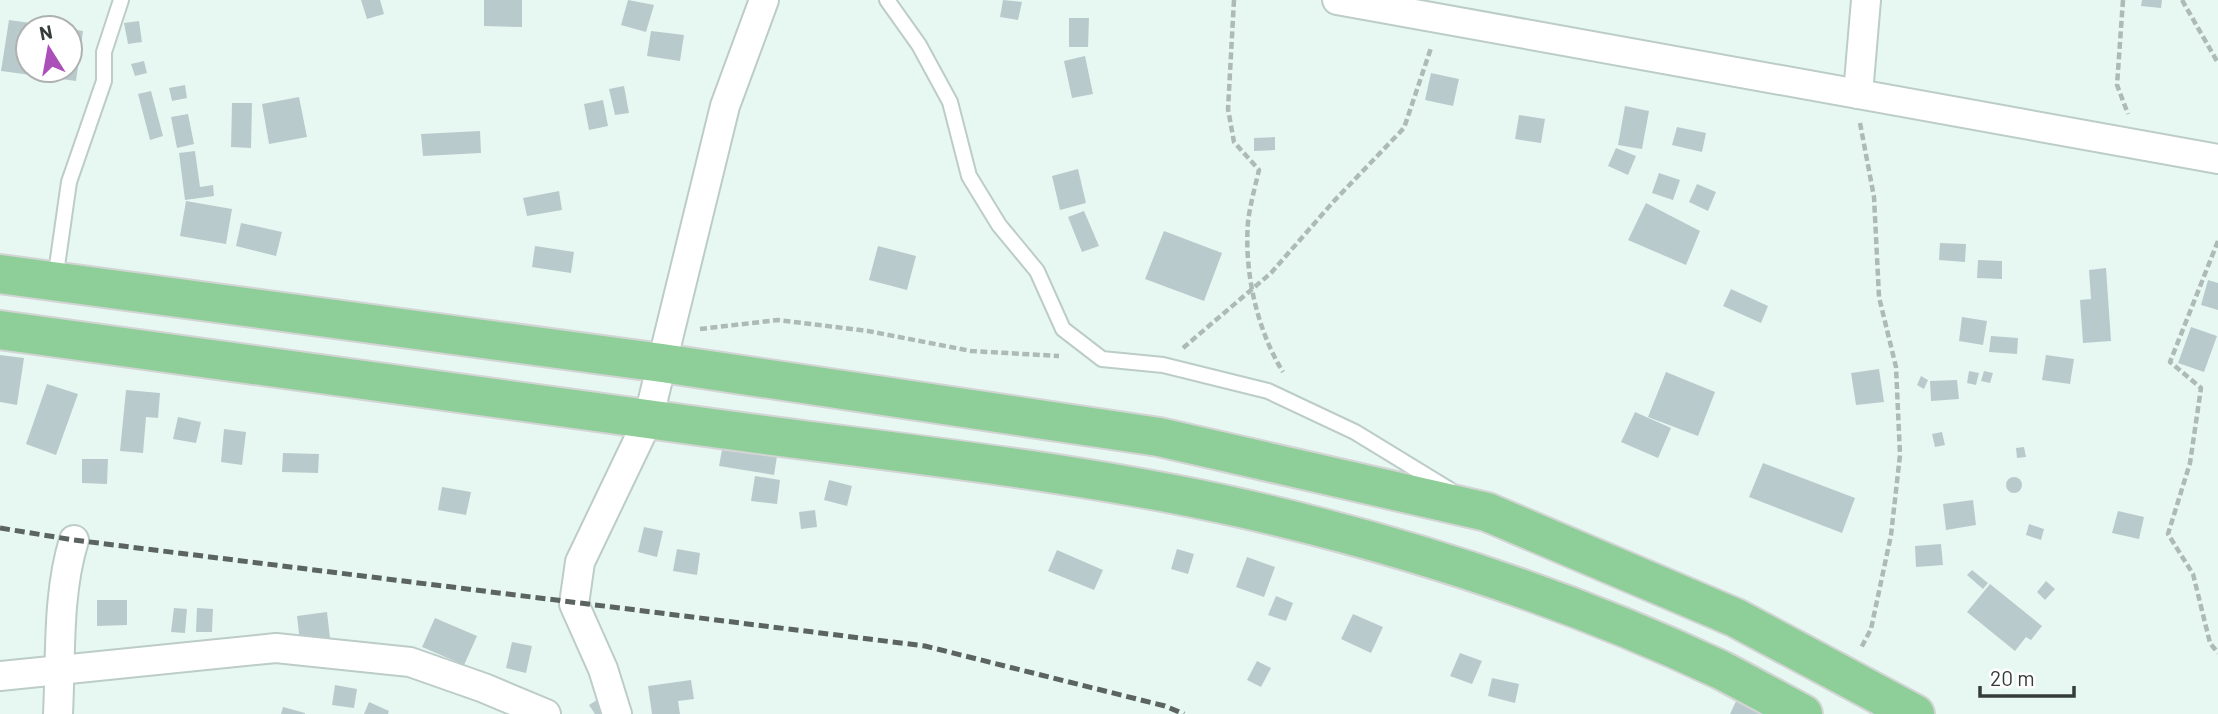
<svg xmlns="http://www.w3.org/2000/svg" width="2218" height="714" viewBox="0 0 2218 714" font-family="Barlow,sans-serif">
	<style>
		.building { fill: #b9cacc }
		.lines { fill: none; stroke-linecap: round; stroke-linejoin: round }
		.service-casing { stroke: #bcccc8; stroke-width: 18 }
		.minor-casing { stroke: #bcccc8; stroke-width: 32 }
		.trunk-casing { stroke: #d3d4d4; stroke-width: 42 }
		.path { stroke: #adbab6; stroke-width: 4.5; stroke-dasharray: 7 3.5; stroke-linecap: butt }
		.service { stroke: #fff; stroke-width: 14 }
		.minor { stroke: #fff; stroke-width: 28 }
		.trunk { stroke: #8ece98; stroke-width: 38 }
		.rail { stroke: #5b6461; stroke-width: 5; stroke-dasharray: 10 5; stroke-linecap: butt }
	</style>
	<rect width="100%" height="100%" fill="#e7f8f3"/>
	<g class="building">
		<polygon points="361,0 380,0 384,14 367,19"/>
		<polygon points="484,0 522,0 522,27 484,26"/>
		<polygon points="628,0 654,5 646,32 621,25"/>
		<polygon points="1003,0 1022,2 1018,20 1000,17"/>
		<polygon points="2142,0 2162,0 2161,8 2141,6"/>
		<polygon points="1069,18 1089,18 1088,47 1069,47"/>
		<polygon points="9,20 52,26 28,28 28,70 70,70 70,29 83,31 76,81 1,71"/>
		<polygon points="139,21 142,42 128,44 124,23"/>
		<polygon points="651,31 684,35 680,61 647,56"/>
		<polygon points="1085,56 1093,94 1072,98 1064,61"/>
		<polygon points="144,61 147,73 135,76 131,64"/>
		<polygon points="1431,73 1459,79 1453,106 1425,100"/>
		<polygon points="185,85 187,98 172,101 169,88"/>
		<polygon points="624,86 629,113 615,115 609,89"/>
		<polygon points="151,91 163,136 150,140 138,94"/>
		<polygon points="299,97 307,137 269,144 262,104"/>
		<polygon points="603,100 608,126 589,130 584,104"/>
		<polygon points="232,103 252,103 251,148 231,147"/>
		<polygon points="1625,106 1649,111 1642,149 1618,145"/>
		<polygon points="188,114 194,144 177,148 171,117"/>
		<polygon points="1519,115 1545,119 1541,143 1515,139"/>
		<polygon points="1677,127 1706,133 1702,152 1672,145"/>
		<polygon points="480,131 481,153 423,156 421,134"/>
		<polygon points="1275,137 1275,150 1254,151 1254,138"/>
		<polygon points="1616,148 1636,156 1628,175 1608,166"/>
		<polygon points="195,151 200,187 213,185 214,196 185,200 179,153"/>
		<polygon points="1078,169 1086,203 1060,210 1052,176"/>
		<polygon points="1659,173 1680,180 1673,200 1652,193"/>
		<polygon points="1697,184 1716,192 1708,211 1689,202"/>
		<polygon points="559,191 562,210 527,216 523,198"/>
		<polygon points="186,201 232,209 226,244 180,236"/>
		<polygon points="1646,203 1700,231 1686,265 1628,240"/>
		<polygon points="1084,211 1099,246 1082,252 1068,217"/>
		<polygon points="241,223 282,232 276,256 236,246"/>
		<polygon points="1164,231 1222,253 1204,301 1145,279"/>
		<polygon points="1940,243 1966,244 1965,262 1939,260"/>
		<polygon points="535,246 574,252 571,273 532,267"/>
		<polygon points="878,246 916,256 907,290 869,280"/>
		<polygon points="1978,260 2002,261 2002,279 1977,278"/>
		<polygon points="2106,268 2111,341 2083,343 2080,300 2091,299 2089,270"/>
		<polygon points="2208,280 2218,283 2218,310 2201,305"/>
		<polygon points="1731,289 1768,306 1761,323 1723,306"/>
		<polygon points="1962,317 1987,321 1983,345 1959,341"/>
		<polygon points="2191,327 2217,336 2204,372 2178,363"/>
		<polygon points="1991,336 2018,338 2017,354 1989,352"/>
		<polygon points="0,355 24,358 17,405 0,402"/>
		<polygon points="2046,355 2074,359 2070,384 2042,380"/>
		<polygon points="1879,369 1884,402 1856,405 1851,373"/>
		<polygon points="1969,371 1979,373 1976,385 1967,383"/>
		<polygon points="1984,371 1993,373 1990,383 1981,381"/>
		<polygon points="1666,372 1715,392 1698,436 1648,417"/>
		<polygon points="1921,376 1928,380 1924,389 1917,385"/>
		<polygon points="1957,380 1959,399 1931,401 1930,381"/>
		<polygon points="47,384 78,394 56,455 26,444"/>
		<polygon points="126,390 160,393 158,418 146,417 143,453 120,451"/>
		<polygon points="1635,412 1671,428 1658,458 1621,442"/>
		<polygon points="178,417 201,422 196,443 173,439"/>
		<polygon points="224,429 246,432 242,465 221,462"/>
		<polygon points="1942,432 1945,445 1935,447 1932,434"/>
		<polygon points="725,434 779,444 774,475 719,466"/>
		<polygon points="2024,447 2026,457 2017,458 2016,448"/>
		<polygon points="283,453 319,454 318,473 282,472"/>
		<polygon points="82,459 108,459 107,484 82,483"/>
		<polygon points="1763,463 1855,498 1842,533 1749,497"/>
		<polygon points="755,476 780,480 777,504 751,501"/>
		<circle cx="2014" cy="485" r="8"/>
		<polygon points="829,480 852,486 847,506 824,500"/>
		<polygon points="442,487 471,492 466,515 438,510"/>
		<polygon points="1973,500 1976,525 1946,530 1943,504"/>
		<polygon points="815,510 817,527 801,529 799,512"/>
		<polygon points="2118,511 2144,517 2139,539 2112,533"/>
		<polygon points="2029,524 2044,529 2041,540 2026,535"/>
		<polygon points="644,527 663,531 657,557 638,552"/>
		<polygon points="1941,544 1943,565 1916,567 1915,546"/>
		<polygon points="677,549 700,553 697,575 673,571"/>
		<polygon points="1177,549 1194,554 1188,574 1171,569"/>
		<polygon points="1057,550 1103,570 1094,590 1048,571"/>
		<polygon points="1247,557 1275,567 1264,597 1236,587"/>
		<polygon points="1972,570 1988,583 1983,589 1967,575"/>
		<polygon points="2046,581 2055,589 2045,600 2037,592"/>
		<polygon points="1990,584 2042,626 2031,640 2026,637 2015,651 1967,612"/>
		<polygon points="1276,596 1293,603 1286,621 1268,615"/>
		<polygon points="97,600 127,600 127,625 97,626"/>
		<polygon points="174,608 187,609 185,633 171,632"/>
		<polygon points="197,608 213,609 212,632 196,632"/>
		<polygon points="327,612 330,638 300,642 297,616"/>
		<polygon points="1353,614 1383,627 1371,653 1341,639"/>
		<polygon points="435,618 477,636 464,665 422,647"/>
		<polygon points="512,642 532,646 526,673 506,668"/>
		<polygon points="1460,653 1482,661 1472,684 1450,676"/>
		<polygon points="1257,661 1271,668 1261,687 1247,680"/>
		<polygon points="1492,678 1519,684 1515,703 1488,696"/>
		<polygon points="691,680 694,699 678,701 680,714 652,714 648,686"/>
		<polygon points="335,685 357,689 354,708 332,705"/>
		<polygon points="1740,693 1766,714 1730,714"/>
		<polygon points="602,697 606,714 595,714 589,705"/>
		<polygon points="369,702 389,711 388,714 364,714"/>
		<polygon points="283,707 305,713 305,714 281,714"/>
	</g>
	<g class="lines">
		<g class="service-casing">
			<g id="service">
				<polyline points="887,0 919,45 950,102 969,176 999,225 1037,271 1063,329 1102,359 1163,365 1268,391 1355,432 1450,490"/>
				<polyline points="55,280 69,182 104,81 104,52 121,0"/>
			</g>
		</g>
		<g class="minor-casing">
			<g id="minor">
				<polyline points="1337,0 2218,159"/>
				<polyline points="1858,94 1866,0"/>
				<polyline points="0,676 276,648 410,662 484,688 546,714"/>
				<path d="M 58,714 C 61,656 57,595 74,540"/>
				<polyline points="617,714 603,669 574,604 580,562 648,420 725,106 764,0"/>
			</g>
		</g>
		<g class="trunk-casing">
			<g id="trunk">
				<polyline points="0,274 662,363 1159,437 1487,512 1736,618 1915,714"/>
				<path d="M 0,330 C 240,364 480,397 720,429 C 895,453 1072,470 1245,509 C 1407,546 1570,599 1721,670 C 1748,684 1775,699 1803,714"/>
			</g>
		</g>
		<g class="path">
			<path d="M 1234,0 L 1228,109 L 1234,142 L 1259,170 C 1255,187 1250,205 1248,222 C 1244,272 1257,330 1283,372"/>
			<polyline points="2123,0 2117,85 2128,114"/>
			<polyline points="2182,0 2218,63"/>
			<polyline points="1860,123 1874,197 1879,297 1896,367 1900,455 1891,535 1871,629 1861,648"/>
			<polyline points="2218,241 2170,362 2201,388 2190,463 2168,534 2193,574 2210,643 2218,653"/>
			<polyline points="700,329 778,320 868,331 971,351 1059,356"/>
			<polyline points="1183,348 1271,273 1334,201 1404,128 1431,48"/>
		</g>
		<use href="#service" class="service"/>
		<use href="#minor" class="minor"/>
		<use href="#trunk" class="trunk"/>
		<polyline class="rail" points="0,528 74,540 925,646 1165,706 1184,714"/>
	</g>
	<g transform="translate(49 49) rotate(349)"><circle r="33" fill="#ffffff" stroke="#aeb1b0" stroke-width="2"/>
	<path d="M0-5L12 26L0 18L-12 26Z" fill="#ab4fb9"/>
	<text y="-10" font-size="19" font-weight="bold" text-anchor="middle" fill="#353c3a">N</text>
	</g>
	<path d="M1980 686v10h94v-10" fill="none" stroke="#353c3a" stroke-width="3.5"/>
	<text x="1990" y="686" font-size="21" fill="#353c3a" stroke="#ffffff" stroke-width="5" paint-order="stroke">20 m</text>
</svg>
